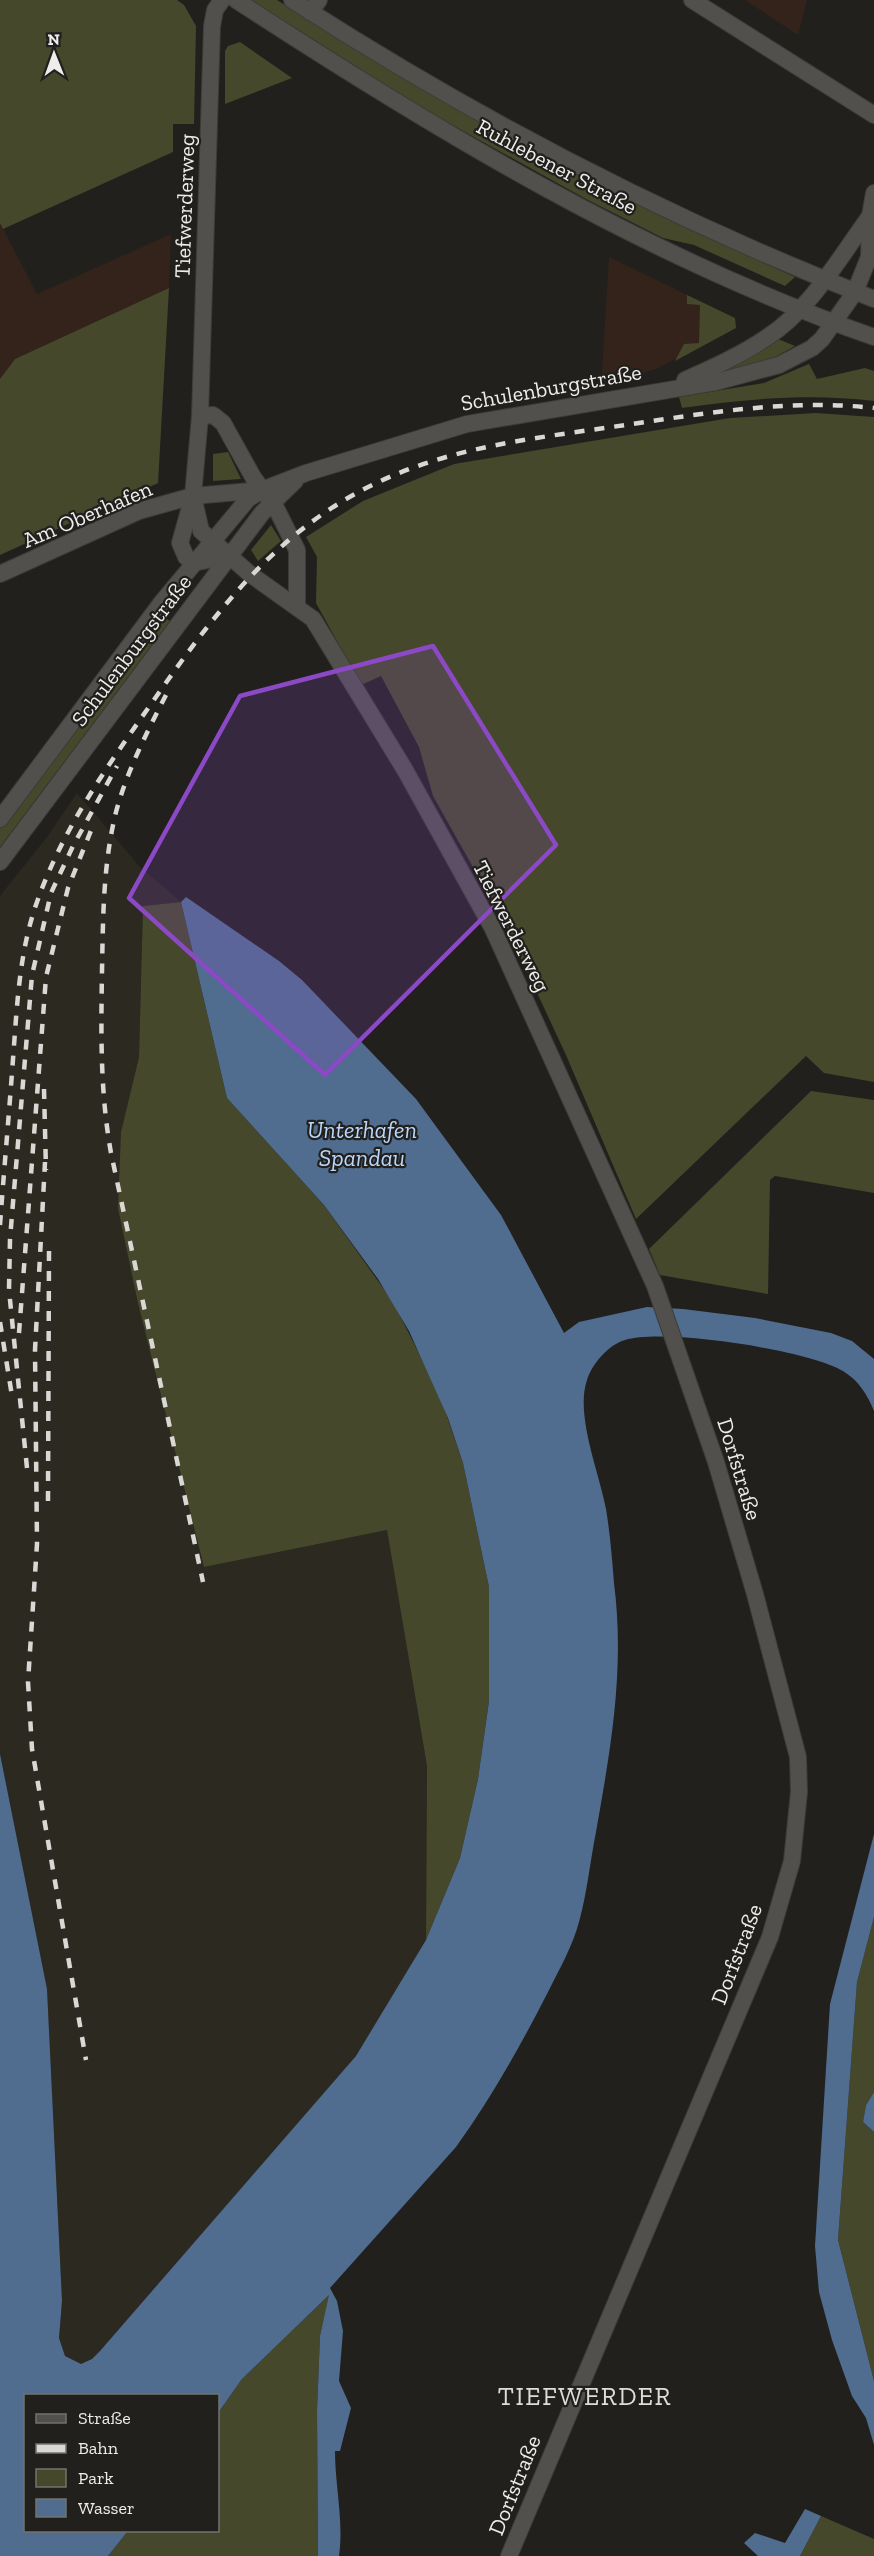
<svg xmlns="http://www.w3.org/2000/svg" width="874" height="2556" viewBox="0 0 874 2556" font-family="'Zilla Slab',serif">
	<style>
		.commercial { fill: #33231a }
		.built { fill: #2c2921 }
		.green { fill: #45482b }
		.water { fill: #506c8f }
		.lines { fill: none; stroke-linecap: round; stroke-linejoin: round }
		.minor-casing { stroke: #3d3c39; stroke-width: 18 }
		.tertiary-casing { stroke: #3d3c39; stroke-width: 18 }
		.secondary-casing { stroke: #3d3c39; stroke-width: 18 }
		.minor { stroke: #52504d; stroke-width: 16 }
		.tertiary { stroke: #52504d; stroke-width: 16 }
		.secondary { stroke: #52504d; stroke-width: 16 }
		.rail { stroke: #d9d8d5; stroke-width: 4.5; stroke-dasharray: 10 10; stroke-linecap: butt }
		.marked { fill: #8c49c6; fill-opacity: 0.2; stroke: #8c49c6; stroke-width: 4.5; stroke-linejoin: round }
		.labels { text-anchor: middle; stroke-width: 4.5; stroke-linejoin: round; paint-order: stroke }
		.street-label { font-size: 22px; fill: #eeedeb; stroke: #21201d }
		.water-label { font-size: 24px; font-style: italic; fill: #bad6f9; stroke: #21201d }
		.quarter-label { font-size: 26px; letter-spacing: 1.5px; fill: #deddd9; stroke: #21201d }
	</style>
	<rect width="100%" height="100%" fill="#21201d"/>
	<g class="commercial">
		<polygon points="745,0 807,0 798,35"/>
		<polygon points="0,223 37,294 171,234 169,288 15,359 0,379"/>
		<polygon points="609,257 735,318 736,328 656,369 601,386"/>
	</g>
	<polygon class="built" points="77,793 140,867 181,902 143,906 139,1057 121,1132 204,1567 387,1530 427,1766 426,1940 356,2057 100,2351 92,2359 81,2364 65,2356 59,2338 62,2301 47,1989 0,1754 0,896 47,837"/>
	<g class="green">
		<polygon points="0,0 177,0 184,5 196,26 194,124 173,124 173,152 3,229 0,223"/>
		<polygon points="251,0 277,0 337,38 674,222 795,277 785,286 694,245 663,238 586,199 420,107"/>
		<polygon points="240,42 292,78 225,104 225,51 228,46"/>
		<polygon points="169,288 158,483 0,555 0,379 15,359"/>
		<polygon points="687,295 735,318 736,328 675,361 684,344 699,343 700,305 687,304"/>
		<polygon points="778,339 795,346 768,361 721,373 721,369"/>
		<path d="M 809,364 L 817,379 L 865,368 L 874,371 L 874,401 C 809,393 746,399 682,408 L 679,397 L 764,383 Z"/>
		<polygon points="816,413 874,417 874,1082 824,1073 806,1056 636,1219 566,1055 505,924 433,796 419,747 381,676 361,685 316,603 317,557 306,537 363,501 454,464 730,418"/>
		<polygon points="228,452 241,479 213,481 213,454"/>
		<polygon points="271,525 281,541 258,561 251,550"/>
		<polygon points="161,615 170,621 0,847 0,828"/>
		<polygon points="181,902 227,1098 324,1205 393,1302 439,1393 463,1463 489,1587 489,1700 478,1779 460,1858 426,1940 427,1766 387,1530 204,1567 138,1303 118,1208 121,1132 139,1057 143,906"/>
		<polygon points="811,1091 874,1100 874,1193 775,1176 770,1180 768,1294 660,1275 649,1249"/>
		<polygon points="874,1917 874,2092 866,2105 863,2122 874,2132 874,2381 838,2240 857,1982"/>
		<polygon points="330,2294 320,2336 317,2411 318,2556 108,2556 128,2531 218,2530 218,2413 242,2379"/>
		<polygon points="821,2516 874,2539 874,2556 800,2556"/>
	</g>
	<g class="water">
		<path d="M 186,897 L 279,961 L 302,980 L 416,1099 L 501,1215 L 564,1333 L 579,1322 L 647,1307 L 683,1309 L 755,1318 L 831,1333 L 852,1341 L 874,1359 L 874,1411 C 867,1394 859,1381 843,1371 C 807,1350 665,1328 625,1340 C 608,1345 592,1364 587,1380 C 575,1415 599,1472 606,1509 C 610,1533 612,1558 614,1583 C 625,1669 611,1747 596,1832 C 590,1862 587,1893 579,1922 C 573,1945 560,1968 549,1990 C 521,2045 492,2097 456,2147 L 330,2288 L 337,2301 L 343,2331 L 339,2381 L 351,2408 L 340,2451 L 335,2451 C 335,2486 344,2522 339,2556 L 318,2556 L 317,2411 L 320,2336 L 329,2295 L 242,2379 L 218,2413 L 218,2396 L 26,2396 L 26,2530 L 128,2531 L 108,2556 L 0,2556 L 0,1754 L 47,1989 L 62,2301 L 59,2338 L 65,2356 L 81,2364 L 92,2359 L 100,2351 L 356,2056 L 426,1940 L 460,1858 L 478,1779 L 489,1701 L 489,1587 L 463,1463 L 448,1418 L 409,1331 L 378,1279 L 324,1205 L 227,1098 L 181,902 Z"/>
		<polygon points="874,1834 874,1917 857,1982 838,2240 874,2381 874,2445 866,2418 852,2396 832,2340 819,2292 815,2246 830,2004"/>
		<polygon points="874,2092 874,2132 863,2122 866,2105"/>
		<polygon points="805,2509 821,2516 800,2556 758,2556 744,2543 755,2533 785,2543"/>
	</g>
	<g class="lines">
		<g class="minor-casing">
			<g id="minor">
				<polyline points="222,0 215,10 212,26 200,416 193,496 180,543 186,557 193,563 229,556"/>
				<polyline points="692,0 874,115"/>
				<polyline points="310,12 319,0"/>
				<polyline points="200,416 213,415 223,423 253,477 277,510 297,550 297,607"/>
				<polyline points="193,496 201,531 250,574 313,619 405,770 493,929 655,1286 716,1462 755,1594 798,1757 799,1792 792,1861 770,1937 509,2556"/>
				<polyline points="0,574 139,511 193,496 262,490"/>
			</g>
		</g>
		<g class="tertiary-casing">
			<g id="tertiary">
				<path d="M 685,380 C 712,368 741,355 766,338 C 811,309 839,258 870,216"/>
				<polyline points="0,819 162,602 248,499 262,490 306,473 467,424 716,382 779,365 812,348 822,339 855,292 869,257 870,216 874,193"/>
				<polyline points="0,862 262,513 295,481"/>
			</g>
		</g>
		<g class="secondary-casing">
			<g id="secondary">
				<path d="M 236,0 C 437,131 647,258 874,337"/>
				<path d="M 292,0 C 475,118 671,220 874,299"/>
			</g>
		</g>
		<use href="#minor" class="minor"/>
		<use href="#tertiary" class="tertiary"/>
		<use href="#secondary" class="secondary"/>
		<g class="rail">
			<path d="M 166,695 C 147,732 127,771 116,812 C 103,864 103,918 102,971 C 101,1033 100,1092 111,1153 L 203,1582"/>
			<polyline points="44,1089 46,1170"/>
			<polyline points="45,1162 35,1350 37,1544 28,1682 32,1749 86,2060"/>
			<path d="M 0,1225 C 4,1170 9,1115 13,1059 C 17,1007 19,952 37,902 C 63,828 107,767 151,704 C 223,601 291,511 415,467 C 484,442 560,435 632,424 C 713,412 793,399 874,408"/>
			<polyline points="0,1322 12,1396"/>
			<polyline points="19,1333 46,977 68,888 94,823"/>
			<polyline points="27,1468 9,1290 10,1239 32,975 51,893 73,846 117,766"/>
			<polyline points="48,1501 49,1251"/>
		</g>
	</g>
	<path class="marked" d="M 433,646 L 556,845 L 325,1075 L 129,898 L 240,696 Z"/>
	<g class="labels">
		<g class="street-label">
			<text transform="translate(557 166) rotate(28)" y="8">Ruhlebener Straße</text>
			<text transform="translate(184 206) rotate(-88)" y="8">Tiefwerderweg</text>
			<text transform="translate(551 387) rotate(-10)" y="8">Schulenburgstraße</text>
			<text transform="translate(87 514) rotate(-23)" y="8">Am Oberhafen</text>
			<text transform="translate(131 650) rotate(-53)" y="8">Schulenburgstraße</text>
			<text transform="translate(512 926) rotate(63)" y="8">Tiefwerderweg</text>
			<text transform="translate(740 1469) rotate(73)" y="8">Dorfstraße</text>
			<text transform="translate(736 1954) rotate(-69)" y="8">Dorfstraße</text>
			<text transform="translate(514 2485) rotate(-68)" y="8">Dorfstraße</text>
		</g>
		<g class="water-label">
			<text x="362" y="1138">Unterhafen<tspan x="362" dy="28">Spandau</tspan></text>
		</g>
		<g class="quarter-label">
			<text x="585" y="2405">TIEFWERDER</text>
		</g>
	</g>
	<rect x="24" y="2394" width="195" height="138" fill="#21201d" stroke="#73726f" stroke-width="1.5"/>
	<rect x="36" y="2414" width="30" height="9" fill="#52504d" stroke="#73726f" stroke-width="1.5"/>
	<text x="78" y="2424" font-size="18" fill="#eeedeb">Straße</text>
	<rect x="36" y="2444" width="30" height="9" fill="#d9d8d5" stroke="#73726f" stroke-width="1.5"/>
	<text x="78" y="2454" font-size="18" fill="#eeedeb">Bahn</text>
	<rect x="36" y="2469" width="30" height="18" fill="#45482b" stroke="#73726f" stroke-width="1.5"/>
	<text x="78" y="2484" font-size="18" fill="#eeedeb">Park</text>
	<rect x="36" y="2499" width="30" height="18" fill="#506c8f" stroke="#73726f" stroke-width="1.5"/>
	<text x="78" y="2514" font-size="18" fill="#eeedeb">Wasser</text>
	<g transform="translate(54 54) rotate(359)" stroke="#21201d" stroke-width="4.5" paint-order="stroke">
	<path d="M0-4.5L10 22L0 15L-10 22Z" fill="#eeedeb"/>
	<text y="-9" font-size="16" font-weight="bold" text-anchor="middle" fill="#eeedeb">N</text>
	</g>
</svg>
